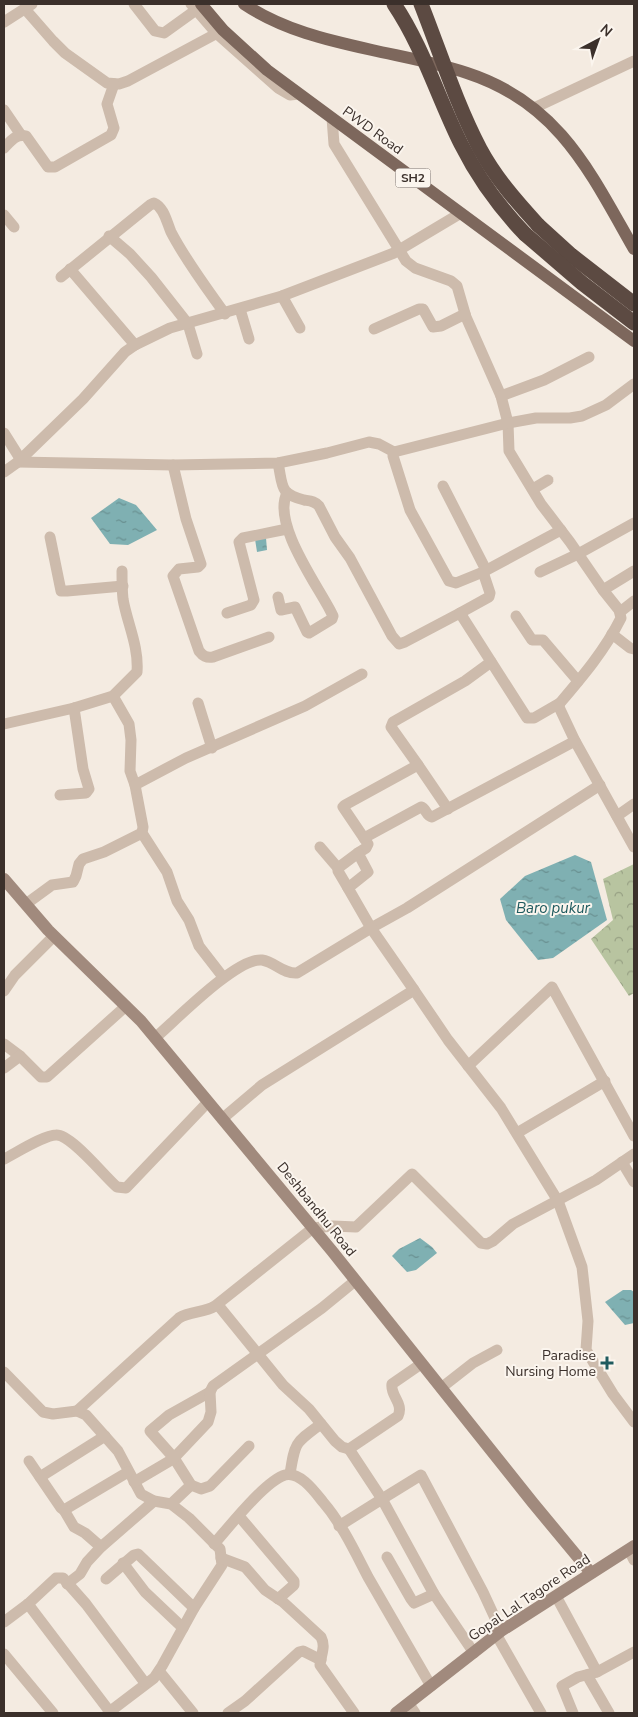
<svg xmlns="http://www.w3.org/2000/svg" width="638" height="1717" viewBox="0 0 638 1717" font-family="'Nunito Sans',sans-serif">
	<style>
		.park { fill: url(#park-crowns) }
		.water { fill: url(#water-ripples) }
		.lines { fill: none; stroke-linecap: round; stroke-linejoin: round }
		.street { stroke: #cdbbac; stroke-width: 11 }
		.secondary { stroke: #a18a7d; stroke-width: 12 }
		.primary { stroke: #7d675c; stroke-width: 12 }
		.highway { stroke: #5c4a42; stroke-width: 15 }
		.highway-bridge { stroke: #5c4a42; stroke-width: 15 }
		.poi-dot { fill: #1f5a5e; stroke: #fbf5ee; stroke-width: 2 }
		.labels { text-anchor: middle; stroke-width: 4; stroke-linejoin: round; paint-order: stroke }
		.shield { fill: #fbf5ee; stroke: #756b66; stroke-width: 1 }
		.shield-label { font-size: 12px; font-weight: bold; fill: #3b302b }
		.street-label { font-size: 14px; fill: #3b302b; stroke: #fbf5ee }
		.poi-label { font-size: 14px; fill: #3b302b; stroke: #fbf5ee; text-anchor: end }
		.water-label { font-size: 15px; font-style: italic; fill: #1f5a5e; stroke: #fbf5ee }
	</style>
	<defs>
		<pattern id="park-crowns" width="20" height="18" patternUnits="userSpaceOnUse" patternTransform="scale(1.25)"><rect width="20" height="18" fill="#b8c4a0"/><path d="M2 6a3 3 0 1 1 6 0M12 15a3 3 0 1 1 6 0" fill="none" stroke="#97a083"/></pattern>
		<pattern id="water-ripples" width="26" height="14" patternUnits="userSpaceOnUse" patternTransform="scale(1.25)"><rect width="26" height="14" fill="#7fb0b2"/><path d="M2 4q2-2 4 0t4 0M15 11q2-2 4 0t4 0" fill="none" stroke="#699091"/></pattern>
	</defs>
	<rect width="100%" height="100%" fill="#f4ebe1"/>
	<polygon class="park" points="634,864 634,993 629,996 591,939 613,920 603,879"/>
	<g class="water">
		<polygon points="119,498 136,505 157,530 128,545 110,544 91,518"/>
		<polygon points="266,538 267,550 257,552 255,539"/>
		<polygon points="575,855 591,862 607,920 553,958 538,960 506,920 500,899 525,876"/>
		<polygon points="420,1238 432,1247 437,1253 416,1270 407,1272 392,1256 399,1249"/>
		<polygon points="623,1290 631,1290 634,1292 634,1323 625,1325 605,1302"/>
	</g>
	<g class="lines">
		<g class="street">
			<polyline points="134,4 155,31 164,33 196,10"/>
			<polyline points="191,4 216,33 278,88 290,95 299,94"/>
			<polyline points="25,9 53,41 65,53 107,83 119,84 128,81 223,30"/>
			<polyline points="4,22 32,4"/>
			<polyline points="534,108 634,61"/>
			<polyline points="4,110 21,135"/>
			<path d="M 332,118 L 334,144 L 406,261 L 415,268 L 451,281 L 457,286 L 466,317 L 501,396 L 508,423 L 509,451 L 541,504 L 570,542 L 603,590 L 619,610 L 621,618 C 605,650 583,676 560,703 L 559,707 L 575,741 L 634,847"/>
			<path d="M 4,148 C 10,142 16,133 26,136 L 48,167 L 55,167 L 111,135 L 114,128 L 107,104 L 114,84"/>
			<polyline points="4,215 14,227"/>
			<polyline points="109,236 130,254 151,277 188,324 197,354"/>
			<polyline points="70,269 135,345"/>
			<path d="M 61,277 L 150,205 L 154,203 C 164,207 167,223 171,232 C 186,261 206,287 225,314"/>
			<polyline points="282,296 300,328"/>
			<polyline points="240,309 249,339"/>
			<polyline points="374,329 419,309 423,309 433,327 441,326 465,314"/>
			<polyline points="501,396 544,380 589,357"/>
			<polyline points="4,433 21,460"/>
			<polyline points="18,462 173,465 278,463 327,453 369,442 379,444 394,452"/>
			<path d="M 278,463 C 283,486 279,494 304,500 C 310,501 315,501 319,506 L 335,537 L 350,558 L 392,636 L 399,644 L 405,642 L 460,613"/>
			<path d="M 173,465 L 186,519 L 201,564 L 198,567 L 179,569 L 173,576 L 199,651 C 203,656 206,658 213,657 L 269,637"/>
			<polyline points="4,472 18,462 83,399 125,352 135,345 170,328 282,296 394,253 461,213"/>
			<polyline points="443,486 486,570"/>
			<polyline points="533,489 548,480"/>
			<polyline points="561,530 483,572 456,583 449,581 410,510 393,456 394,452 508,423 536,418 570,418 582,416 606,405 634,384"/>
			<polyline points="50,537 61,591 67,591 123,586"/>
			<polyline points="483,572 490,593 489,597 460,613 527,718 534,718 560,703"/>
			<polyline points="540,572 578,554 634,523"/>
			<polyline points="603,590 634,571"/>
			<path d="M 278,597 L 281,610 L 295,607 L 307,632 L 309,633 L 332,619 L 333,616 L 330,610 C 316,583 272,523 287,493"/>
			<polyline points="620,612 634,601"/>
			<polyline points="227,613 251,605 254,600 239,542 243,538 287,529"/>
			<polyline points="516,616 532,640 543,640 578,681"/>
			<polyline points="612,634 630,648 634,649"/>
			<polyline points="113,696 129,724 131,740 130,771 135,785 143,827 142,833 167,872 177,901 189,920 199,946 223,977"/>
			<polyline points="198,703 212,748"/>
			<path d="M 4,724 L 74,708 L 113,696 L 137,672 C 139,646 127,623 123,599 C 122,590 122,580 122,571"/>
			<polyline points="418,765 391,727 393,722 465,681 491,662"/>
			<polyline points="135,785 186,758 305,706 362,674"/>
			<polyline points="60,795 86,793 89,789 83,769 74,708"/>
			<polyline points="448,809 418,765 345,805 343,807 368,844 366,848 358,853 368,872 348,888 371,928 407,908 600,785"/>
			<polyline points="617,816 634,804"/>
			<path d="M 364,838 L 421,807 C 426,808 426,816 432,817 L 575,741"/>
			<polyline points="320,847 338,868"/>
			<polyline points="348,888 338,871 338,868 358,853"/>
			<polyline points="26,904 52,885 73,882 76,876 79,864 83,859 104,852 142,833"/>
			<polyline points="4,991 15,975 54,936"/>
			<path d="M 155,1038 C 175,1021 237,957 262,960 C 275,962 283,974 297,973 L 371,928 L 414,990"/>
			<polyline points="4,1044 20,1056 41,1077 47,1077 126,1006"/>
			<polyline points="468,1066 552,987 634,1136"/>
			<polyline points="4,1068 20,1056"/>
			<polyline points="222,1119 262,1085 414,990 448,1040 501,1108 558,1201 582,1267 588,1321 586,1350 613,1394 634,1422"/>
			<polyline points="517,1133 605,1081"/>
			<path d="M 4,1159 C 16,1153 44,1135 56,1135 C 71,1134 104,1176 117,1187 L 126,1188 L 207,1103"/>
			<polyline points="622,1162 634,1182"/>
			<path d="M 218,1305 L 283,1385 L 309,1409 L 335,1441 L 342,1447 L 349,1449 L 398,1416 C 404,1403 390,1396 392,1384 L 421,1364"/>
			<polyline points="4,1372 43,1412 53,1414 77,1411 86,1415 118,1451 141,1494 154,1501 171,1504 189,1518 220,1549 222,1565 194,1608 162,1666 154,1678 108,1713"/>
			<polyline points="441,1388 473,1363 497,1350"/>
			<polyline points="210,1392 169,1415 150,1431 174,1458 191,1485 201,1489 210,1486 249,1446"/>
			<path d="M 77,1411 L 179,1318 C 190,1311 204,1313 215,1306 L 313,1228 L 333,1226 L 356,1227 L 412,1174 L 481,1243 L 487,1244 L 493,1241 L 513,1224 L 596,1180 L 634,1154"/>
			<polyline points="349,1449 382,1499 421,1475 483,1592 501,1631"/>
			<polyline points="29,1461 61,1508 64,1510 128,1472"/>
			<path d="M 290,1474 C 295,1442 295,1443 321,1424"/>
			<polyline points="40,1477 105,1436"/>
			<polyline points="134,1482 173,1459 208,1422 211,1412 210,1392 213,1386 322,1308 355,1281"/>
			<polyline points="171,1504 191,1485"/>
			<polyline points="64,1510 74,1527 85,1533 101,1547"/>
			<polyline points="239,1516 294,1581 294,1585 278,1599"/>
			<polyline points="339,1526 382,1499 434,1594 474,1653"/>
			<path d="M 214,1544 C 229,1527 265,1481 285,1475 C 300,1471 315,1492 323,1502 C 342,1524 355,1552 368,1577 C 389,1614 410,1650 431,1686"/>
			<polyline points="629,1550 634,1560"/>
			<polyline points="387,1557 411,1599 414,1603 434,1594"/>
			<path d="M 221,1558 L 245,1567 L 265,1590 L 283,1602 L 321,1637 C 326,1647 321,1654 320,1665 L 354,1713"/>
			<polyline points="123,1563 145,1592 183,1628"/>
			<polyline points="106,1579 134,1555 138,1554 194,1608"/>
			<polyline points="67,1584 80,1574 87,1562 101,1547 154,1501"/>
			<polyline points="556,1596 597,1672 634,1652"/>
			<polyline points="28,1604 110,1712"/>
			<polyline points="4,1622 28,1604 56,1578 63,1578 86,1604 145,1683"/>
			<polyline points="496,1634 541,1713"/>
			<polyline points="4,1654 53,1713"/>
			<polyline points="159,1671 193,1713"/>
			<polyline points="587,1675 609,1713"/>
			<polyline points="409,1704 415,1713"/>
			<polyline points="228,1713 245,1701 299,1652 303,1651 321,1660"/>
			<polyline points="573,1713 562,1686 578,1677 597,1672"/>
		</g>
		<g class="secondary">
			<polyline points="4,879 48,930 141,1021 332,1251 533,1503 591,1573"/>
			<polyline points="396,1713 501,1631 634,1546"/>
		</g>
		<g class="primary">
			<polyline points="201,4 223,30 267,70 634,341"/>
			<path d="M 244,4 C 283,30 327,40 372,50 C 403,57 437,63 467,73 C 559,103 590,172 634,249"/>
		</g>
		<g class="highway">
			<polyline points="538,225 571,255 634,304"/>
			<polyline points="525,234 582,283 634,323"/>
		</g>
		<g class="highway-bridge">
			<path d="M 394,4 C 423,47 438,98 461,144 C 478,178 499,207 525,234"/>
			<path d="M 421,4 C 440,52 456,103 480,149 C 495,177 516,201 538,225"/>
		</g>
	</g>
	<path class="poi-dot" d="M604.5 1355.5h5v5h5v5h-5v5h-5v-5h-5v-5h5z"/>
	<g class="labels">
		<rect class="shield" x="395.5" y="168.5" width="35" height="19" rx="4"/>
		<g class="shield-label">
			<text x="413" y="182">SH2</text>
		</g>
		<g class="street-label">
			<text transform="translate(373 130) rotate(36)" y="5">PWD Road</text>
			<text transform="translate(317 1209) rotate(51)" y="5">Deshbandhu Road</text>
			<text transform="translate(529 1597) rotate(-34)" y="5">Gopal Lal Tagore Road</text>
		</g>
		<g class="poi-label">
			<text x="596" y="1360">Paradise<tspan x="596" dy="16">Nursing Home</tspan></text>
		</g>
		<g class="water-label">
			<text x="553" y="913">Baro pukur</text>
		</g>
	</g>
	<rect width="638" height="1717" fill="none" stroke="#3b302b" stroke-width="10"/>
	<g transform="translate(598 40) rotate(41)" stroke="#fbf5ee" stroke-width="4" paint-order="stroke">
	<path d="M0-4L9 19L0 12L-9 19Z" fill="#3b302b"/>
	<text y="-8" font-size="14" font-weight="bold" text-anchor="middle" fill="#3b302b">N</text>
	</g>
</svg>
